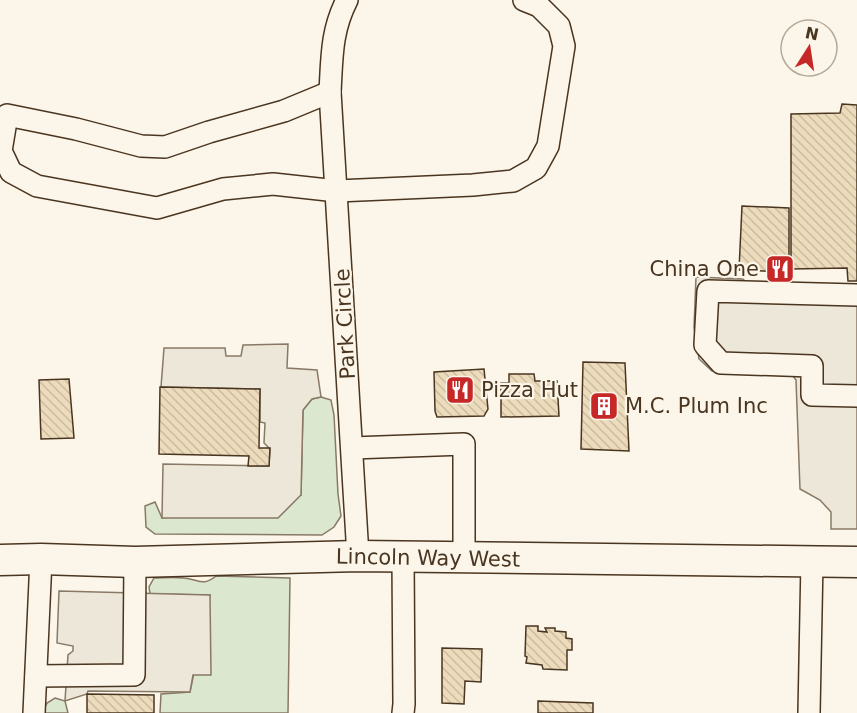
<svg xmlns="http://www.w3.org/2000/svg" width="857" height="713" viewBox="0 0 857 713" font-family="'DejaVu Sans',sans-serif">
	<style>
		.green { fill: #dce7d0; stroke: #887966; stroke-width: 1.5 }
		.parking { fill: #ede7d9; stroke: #887966; stroke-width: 1.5 }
		.building { fill: url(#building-back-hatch); stroke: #4a3520; stroke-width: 1.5 }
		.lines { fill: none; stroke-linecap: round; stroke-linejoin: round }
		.minor-casing { stroke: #4a3520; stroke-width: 24 }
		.highway-casing { stroke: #4a3520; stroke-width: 33 }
		.minor { stroke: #fbf6e9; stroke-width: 21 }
		.highway { stroke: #fbf6e9; stroke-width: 30 }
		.labels { text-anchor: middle; stroke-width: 4.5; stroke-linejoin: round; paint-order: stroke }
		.poi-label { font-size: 21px; fill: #4a3520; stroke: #fbf6e9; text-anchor: start }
		.street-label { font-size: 21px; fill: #4a3520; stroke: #fbf6e9 }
	</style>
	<defs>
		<pattern id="building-back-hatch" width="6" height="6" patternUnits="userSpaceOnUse" patternTransform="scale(1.5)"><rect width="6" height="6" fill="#ecdcbc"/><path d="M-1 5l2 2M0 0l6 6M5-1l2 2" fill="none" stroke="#ccbda1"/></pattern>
	</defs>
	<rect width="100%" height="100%" fill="#fbf6e9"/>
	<g class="green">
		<polygon points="321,397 331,400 334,415 338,494 341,516 334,527 322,535 155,534 146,527 145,506 155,502 162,518 301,495 303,410 312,399"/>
		<path d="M 216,576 L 290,578 L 288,713 L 160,713 L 161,694 L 190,692 L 210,595 L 150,594 L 149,587 L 154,578 C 163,578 174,577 184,578 C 198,579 203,587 216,576 Z"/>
		<polygon points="55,698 65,701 68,713 42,713 47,703"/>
	</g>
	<g class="parking">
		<polygon points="696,277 743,279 749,285 857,287 857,529 831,529 831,512 820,500 800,489 796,380 790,372 783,370 712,371 699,359 694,327"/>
		<polygon points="288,344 287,368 317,370 321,397 312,399 303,410 301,495 278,518 162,518 163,464 269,466 270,449 264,443 265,423 260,422 260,389 161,387 164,348 225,348 226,356 241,356 243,345"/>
		<polygon points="59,591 210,595 211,675 193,675 190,692 88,691 87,694 65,701 68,655 73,651 73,646 57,643"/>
	</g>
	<g class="building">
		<polygon points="842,104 857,105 857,281 848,281 847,268 791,269 791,114 840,113"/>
		<polygon points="742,206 789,208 789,272 739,270"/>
		<polygon points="583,362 625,363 629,451 581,449"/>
		<polygon points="484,369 488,409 484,416 437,417 435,411 434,372"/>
		<polygon points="509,374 534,374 535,381 557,381 559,416 501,417 501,383 509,383"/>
		<polygon points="69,379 74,438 41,439 39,380"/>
		<polygon points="160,387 260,389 259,448 270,448 269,466 248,466 249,456 159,454"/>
		<polygon points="526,626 538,626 538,631 547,632 545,628 555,628 555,631 566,632 566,638 572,639 572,650 567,650 567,670 543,669 542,665 526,663 527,657 525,656"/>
		<polygon points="442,648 482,649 481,682 465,681 464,704 442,703"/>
		<polygon points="87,694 154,695 154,713 87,713"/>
		<polygon points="538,701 593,703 593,713 538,713"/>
	</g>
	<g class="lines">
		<g class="minor-casing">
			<g id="minor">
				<path d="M 347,0 C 331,31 332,58 330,92 L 358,556"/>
				<polyline points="330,92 284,111 209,132 165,147 141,146 76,129 7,115 1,151 11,172 37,186 157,208 223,189 273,184 337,191 473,185 513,181 536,168 548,146 564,46 559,26 539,6 524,0"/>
				<polyline points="857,295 708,291 705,345 721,363 812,366 812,395 857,396"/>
				<polyline points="352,448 464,444 464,558"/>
				<polyline points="36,676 134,675 135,562"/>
				<polyline points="34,713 41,559"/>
				<polyline points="403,713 404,704 403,557"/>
				<polyline points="809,713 812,561"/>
			</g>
		</g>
		<g class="highway-casing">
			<polyline id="highway" points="0,560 41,559 135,562 358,556 857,562"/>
		</g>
		<use href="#minor" class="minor"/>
		<use href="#highway" class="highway"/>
	</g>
	<defs>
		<g id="restaurant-square" transform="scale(1.5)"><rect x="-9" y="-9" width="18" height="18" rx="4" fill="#c62828" stroke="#fbf6e9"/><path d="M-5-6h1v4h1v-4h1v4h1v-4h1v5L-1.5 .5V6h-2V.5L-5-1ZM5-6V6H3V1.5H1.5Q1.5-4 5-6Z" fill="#fff"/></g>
		<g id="building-square" transform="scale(1.5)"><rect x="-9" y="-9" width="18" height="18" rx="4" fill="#c62828" stroke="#fbf6e9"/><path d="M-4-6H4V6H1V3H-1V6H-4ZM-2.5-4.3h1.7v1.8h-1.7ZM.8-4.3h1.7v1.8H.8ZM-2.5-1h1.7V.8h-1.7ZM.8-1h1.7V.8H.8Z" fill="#fff"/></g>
	</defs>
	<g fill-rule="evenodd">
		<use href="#restaurant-square" x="780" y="269"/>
		<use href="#restaurant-square" x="460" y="390"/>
		<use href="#building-square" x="604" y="406"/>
	</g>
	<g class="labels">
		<g class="poi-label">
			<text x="759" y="276" text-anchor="end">China One</text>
			<text x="481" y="397">Pizza Hut</text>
			<text x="625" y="413">M.C. Plum Inc</text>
		</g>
		<g class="street-label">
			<text transform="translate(345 324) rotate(-93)" y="7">Park Circle</text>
			<text transform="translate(428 558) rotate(1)" y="7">Lincoln Way West</text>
		</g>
	</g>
	<g transform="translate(809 48) rotate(12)"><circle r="28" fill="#fbf6e9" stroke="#b4a999" stroke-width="1.5"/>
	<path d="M0-4.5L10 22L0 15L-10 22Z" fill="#c62828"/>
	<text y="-9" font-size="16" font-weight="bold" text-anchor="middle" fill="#4a3520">N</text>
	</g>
</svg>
